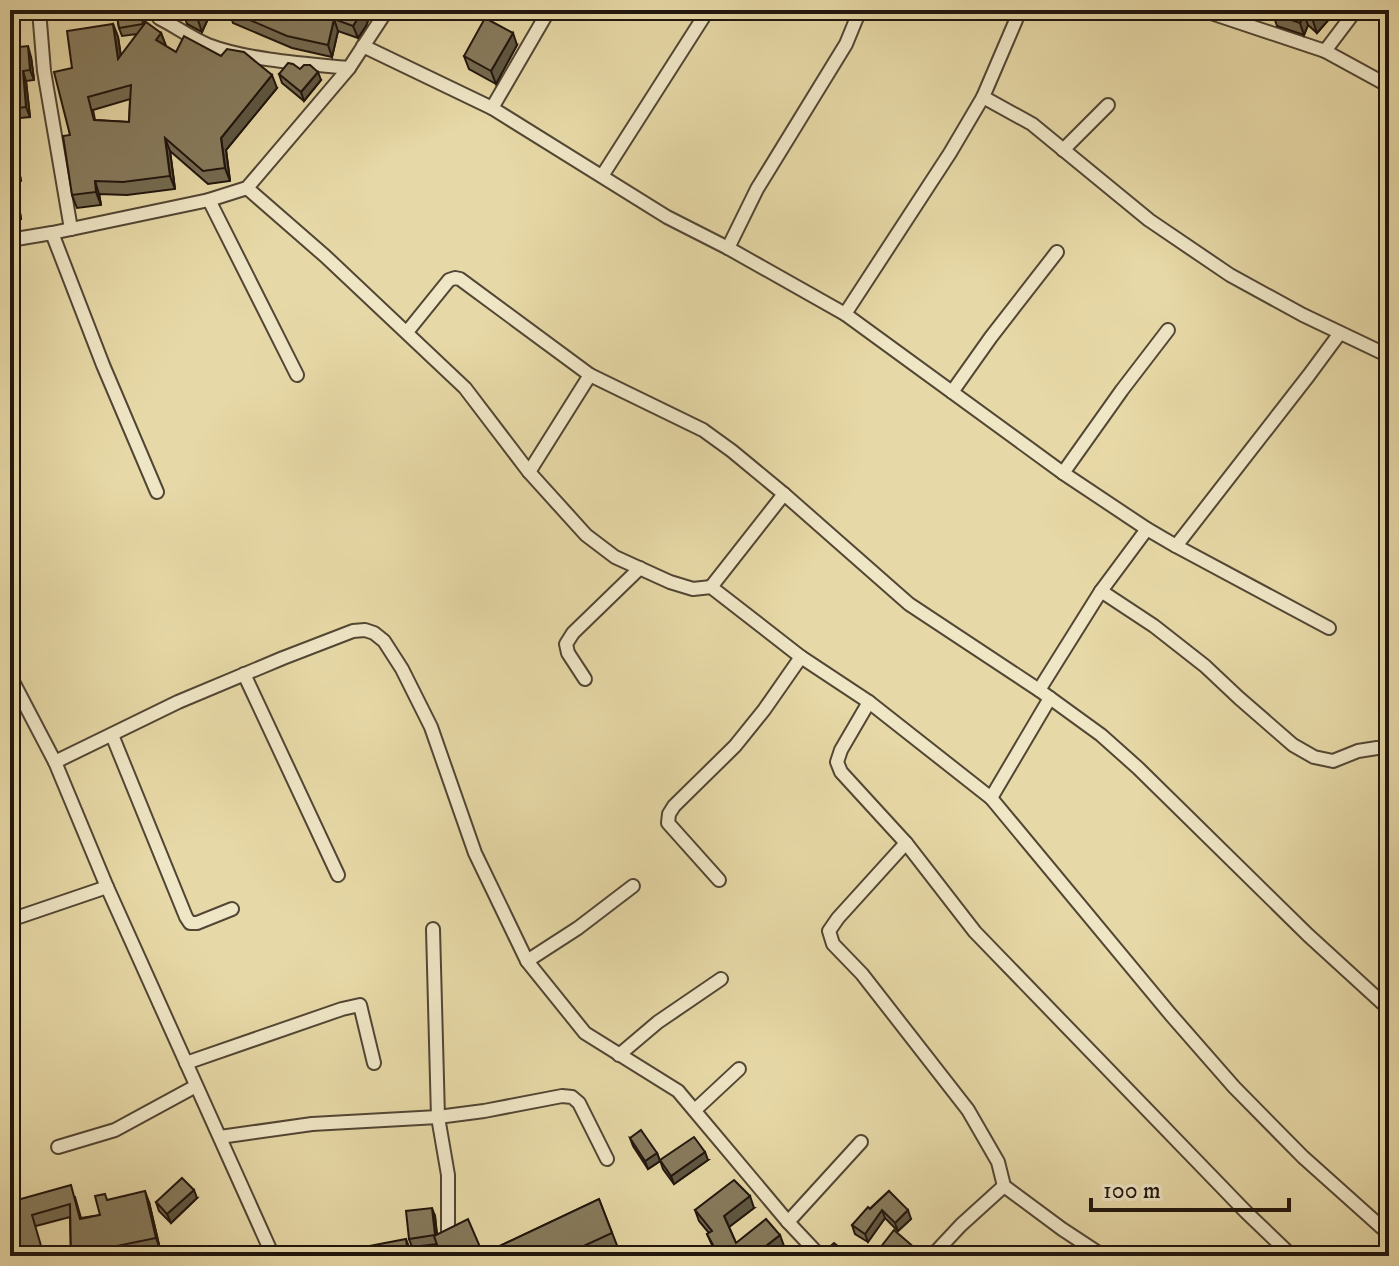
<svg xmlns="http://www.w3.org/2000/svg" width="1399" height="1266" viewBox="0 0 1399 1266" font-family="'IM FELL DW Pica',serif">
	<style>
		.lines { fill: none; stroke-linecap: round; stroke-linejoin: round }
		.minor-casing { stroke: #524634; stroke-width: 16 }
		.minor { stroke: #efe6c6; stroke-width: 12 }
		.wall { fill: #746a50; stroke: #20150d; stroke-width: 2; fill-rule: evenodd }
		.shaded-wall { fill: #5e5641; stroke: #20150d; stroke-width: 2 }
		.building { fill: #877b5d; stroke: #20150d; stroke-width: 2; fill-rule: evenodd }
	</style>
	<rect width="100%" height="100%" fill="#e7d9a7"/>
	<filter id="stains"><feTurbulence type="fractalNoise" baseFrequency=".0025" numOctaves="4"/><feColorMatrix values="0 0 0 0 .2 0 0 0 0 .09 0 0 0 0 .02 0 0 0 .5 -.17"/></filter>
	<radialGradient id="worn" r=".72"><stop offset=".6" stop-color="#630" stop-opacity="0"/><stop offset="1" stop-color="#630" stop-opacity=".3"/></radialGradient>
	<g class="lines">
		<g class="minor-casing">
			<g id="minor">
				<polyline points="39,10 44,71 71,229"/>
				<polyline points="1202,10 1325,51 1389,86"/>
				<path d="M 159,18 C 175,26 191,38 208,45 C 247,60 307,64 349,68"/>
				<polyline points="363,46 492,108 667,217 728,248 845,314 1063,473 1147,529 1176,546 1329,628"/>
				<polyline points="1325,51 1356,10"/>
				<polyline points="983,97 1032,124 1149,220 1230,275 1303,315 1389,356"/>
				<polyline points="492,108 549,10"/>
				<polyline points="1063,150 1108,105"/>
				<polyline points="602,176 708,10"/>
				<polyline points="247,188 325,256 465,388 529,472 586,535 615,557 670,582 693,589 711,587 801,657 869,702 991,798 1171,1015 1234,1087 1303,1157 1389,1234"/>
				<polyline points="209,200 297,375"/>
				<polyline points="52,233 103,365 157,492"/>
				<polyline points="10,240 52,233 209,200 247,188 349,68 387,10"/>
				<polyline points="728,248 757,189 846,44 860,10"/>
				<polyline points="845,314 950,153 983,97 1016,20"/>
				<polyline points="407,332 449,280 455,278 460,279 590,375 703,430 732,451 784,494 909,604 1039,690 1101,735 1138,768 1308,935 1389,1009"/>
				<polyline points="952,392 991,337 1057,252"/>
				<polyline points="529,472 590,375"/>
				<polyline points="1063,473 1122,390 1168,330"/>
				<polyline points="1176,546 1309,375 1340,333"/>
				<polyline points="711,587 784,494"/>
				<polyline points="1101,591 1154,626 1205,666 1239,698 1293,745 1314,757 1333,761 1358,751 1377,748"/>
				<polyline points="244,674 338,875"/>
				<polyline points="10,676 55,762 107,887 273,1256"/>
				<polyline points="585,679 568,653 566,644 573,633 640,568"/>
				<polyline points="1039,690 1101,591 1147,529"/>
				<polyline points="869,702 841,750 837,762 841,772 906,843 975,932 1246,1212 1292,1256"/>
				<polyline points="112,735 186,917 190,923 197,923 232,909"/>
				<polyline points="55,762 178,702 283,658 353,631 365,630 374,633 384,641 402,669 431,727 475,853 527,961 585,1033 678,1091 788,1222 820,1256"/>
				<polyline points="991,798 1050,698"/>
				<polyline points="906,843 838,918 829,931 833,944 862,974 968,1110 998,1162 1004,1186 1062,1229 1103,1256"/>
				<polyline points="719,880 668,823 669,814 674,806 735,746 764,710 801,657"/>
				<polyline points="10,920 107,887"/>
				<polyline points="433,929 438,1117 448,1175 448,1232"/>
				<polyline points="527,961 578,928 633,886"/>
				<polyline points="619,1055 658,1022 721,979"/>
				<polyline points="186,1063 342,1009 360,1005 374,1063"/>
				<polyline points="695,1110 739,1069"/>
				<polyline points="220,1137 312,1124 438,1117 484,1111 562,1096 572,1097 579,1103 607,1159"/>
				<polyline points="58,1147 115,1130 196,1086"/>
				<polyline points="788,1222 861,1142"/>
				<polyline points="932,1256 961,1225 1004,1186"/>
			</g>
		</g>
		<use href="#minor" class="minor"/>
	</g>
	<g class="wall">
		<polygon points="48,10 106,10 51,19"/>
		<path d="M 116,10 L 143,10 L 145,24 L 161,33 L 166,46 L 176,52 L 277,88 L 226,150 L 230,181 L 208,184 L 170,151 L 175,189 L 127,195 L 99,194 L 101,205 L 77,208 L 72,195 L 70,135 L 72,68 L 113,24 L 118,37 L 121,56 L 137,34 L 122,36 L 119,28 ZM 130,99 L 129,122 L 95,120 L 93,110 Z"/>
		<polygon points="184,10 212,10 202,32 187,24 183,12"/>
		<polygon points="303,10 372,10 366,26 358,38 338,31 332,57 292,48 233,23 229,11 302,13"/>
		<polygon points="1337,10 1317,33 1308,25 1304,35 1277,26 1273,14 1289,11"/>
		<polygon points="517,45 496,84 469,69 464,56"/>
		<polygon points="10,48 31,57 34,80 26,81 30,117 10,119"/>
		<polygon points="300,69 321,80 304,101 282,83 279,74"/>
		<polygon points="14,153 18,165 21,181 15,182 21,219 10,220 10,154"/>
		<polygon points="630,1138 657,1153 660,1161 648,1169 633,1146"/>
		<polygon points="660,1160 708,1160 674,1184 663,1169"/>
		<polygon points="889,1191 911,1219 898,1231 885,1218 868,1242 855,1234 852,1225"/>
		<polygon points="75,1197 81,1218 100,1215 108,1200 149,1202 160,1249 126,1256 71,1256 70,1217 36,1226 14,1229 10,1213"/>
		<polygon points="197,1198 171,1223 159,1211 156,1202"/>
		<polygon points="599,1199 618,1248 602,1256 441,1256 437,1244 412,1247 409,1239 435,1216 437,1235 483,1254"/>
		<polygon points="754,1208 729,1227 736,1243 784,1246 772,1256 717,1256 707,1234 709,1233 699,1221 695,1210"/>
	</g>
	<g class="shaded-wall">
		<polygon points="203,10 212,10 202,32 198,20"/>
		<polygon points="363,10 372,10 366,26 358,38 353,26"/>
		<polygon points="1323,10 1337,10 1317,33 1313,21"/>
		<polygon points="1304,14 1308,25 1304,35 1300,23"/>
		<polygon points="334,19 338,31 332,57 328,45"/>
		<polygon points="113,24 118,37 123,72 118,59"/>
		<polygon points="161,33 166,46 156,40"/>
		<polygon points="513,33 517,45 496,84 491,71"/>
		<polygon points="28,46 31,57 34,80 30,70"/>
		<polygon points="23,71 26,81 30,117 26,107"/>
		<polygon points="318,72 321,80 304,101 301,92"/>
		<polygon points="272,75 277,88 226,150 230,181 225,168 221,138"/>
		<polygon points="165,138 170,151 175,189 170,176"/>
		<polygon points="14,153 18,165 21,181 16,169"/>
		<polygon points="11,170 15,182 21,219 17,207"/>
		<polygon points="95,181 99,194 101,205 96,192"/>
		<polygon points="705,1152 708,1160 674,1184 671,1176"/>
		<polygon points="657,1153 660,1161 648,1169 645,1161"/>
		<polygon points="194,1190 197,1198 171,1223 167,1214"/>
		<polygon points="145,1191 149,1202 160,1249 156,1238"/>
		<polygon points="750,1196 754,1208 729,1227 724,1216"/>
		<polygon points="432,1208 435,1216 438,1244 435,1235"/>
		<polygon points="882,1210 885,1218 868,1242 865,1234"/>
		<polygon points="908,1210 911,1219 898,1231 895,1223"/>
		<polygon points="780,1235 784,1246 772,1256 753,1256"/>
		<polygon points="406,1239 411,1252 411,1256 408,1256"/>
		<polygon points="916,1249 918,1256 909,1256"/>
	</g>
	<g class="building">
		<polygon points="116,10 141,10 143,24 119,28"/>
		<polygon points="184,10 203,10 198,20 183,12"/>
		<polygon points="229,10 294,10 302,13 303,10 363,10 353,26 334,19 328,45 287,36 229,11"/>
		<polygon points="1275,10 1289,11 1290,10 1323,10 1313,21 1304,14 1300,23 1273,14"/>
		<polygon points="485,18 513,33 491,71 464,56"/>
		<path d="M 146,22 L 161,33 L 156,40 L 176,52 L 184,36 L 221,56 L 227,49 L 244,52 L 272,75 L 221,138 L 225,168 L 203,171 L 165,138 L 170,176 L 123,182 L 95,181 L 96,192 L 72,195 L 63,136 L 70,135 L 54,72 L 72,68 L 67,31 L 113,24 L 118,59 ZM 131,85 L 129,122 L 94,120 L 88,97 Z"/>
		<polygon points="28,46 30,70 23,71 26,107 10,109 10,48"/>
		<polygon points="288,63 293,64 300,69 304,65 310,65 318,72 301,92 279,74"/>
		<polygon points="14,153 16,169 11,170 17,207 10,208 10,154"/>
		<polygon points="641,1130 657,1153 645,1161 630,1138"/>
		<polygon points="694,1137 705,1152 671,1176 660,1160"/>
		<polygon points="182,1178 194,1190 167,1214 156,1202"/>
		<polygon points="734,1180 750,1196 724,1216 736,1243 766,1219 780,1235 753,1256 719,1256 707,1234 712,1231 695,1210"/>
		<polygon points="71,1185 80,1219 100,1215 95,1196 105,1194 107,1200 145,1191 156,1238 97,1250 97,1255 93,1256 71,1256 70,1204 32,1215 44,1256 19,1256 10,1230 14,1229 10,1213 10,1202"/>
		<polygon points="889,1191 908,1210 895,1223 882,1210 865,1234 852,1225 868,1207 870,1209"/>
		<polygon points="599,1199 612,1233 562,1256 466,1256 464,1252 456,1256 441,1256 434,1236 468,1219 483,1254"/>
		<polygon points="432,1208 435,1235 409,1239 406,1211"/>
		<polygon points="894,1230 916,1249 909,1256 877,1256 882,1251 880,1248"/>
		<polygon points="406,1239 408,1256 370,1256 369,1246"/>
		<polygon points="834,1243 850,1256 833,1256 826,1250"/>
	</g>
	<rect width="1399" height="1266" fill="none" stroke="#e7d9a7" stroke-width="40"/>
	<rect x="12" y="12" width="1375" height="1242" fill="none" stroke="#20150d" stroke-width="4"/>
	<rect x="20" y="20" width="1359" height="1226" fill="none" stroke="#20150d" stroke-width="2"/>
	<path d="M1091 1198v12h198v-12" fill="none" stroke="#20150d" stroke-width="4"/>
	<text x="1103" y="1198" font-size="24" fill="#20150d" stroke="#efe6c6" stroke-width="6" paint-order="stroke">100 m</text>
	<rect width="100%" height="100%" filter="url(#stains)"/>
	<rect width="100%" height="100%" fill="url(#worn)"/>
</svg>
